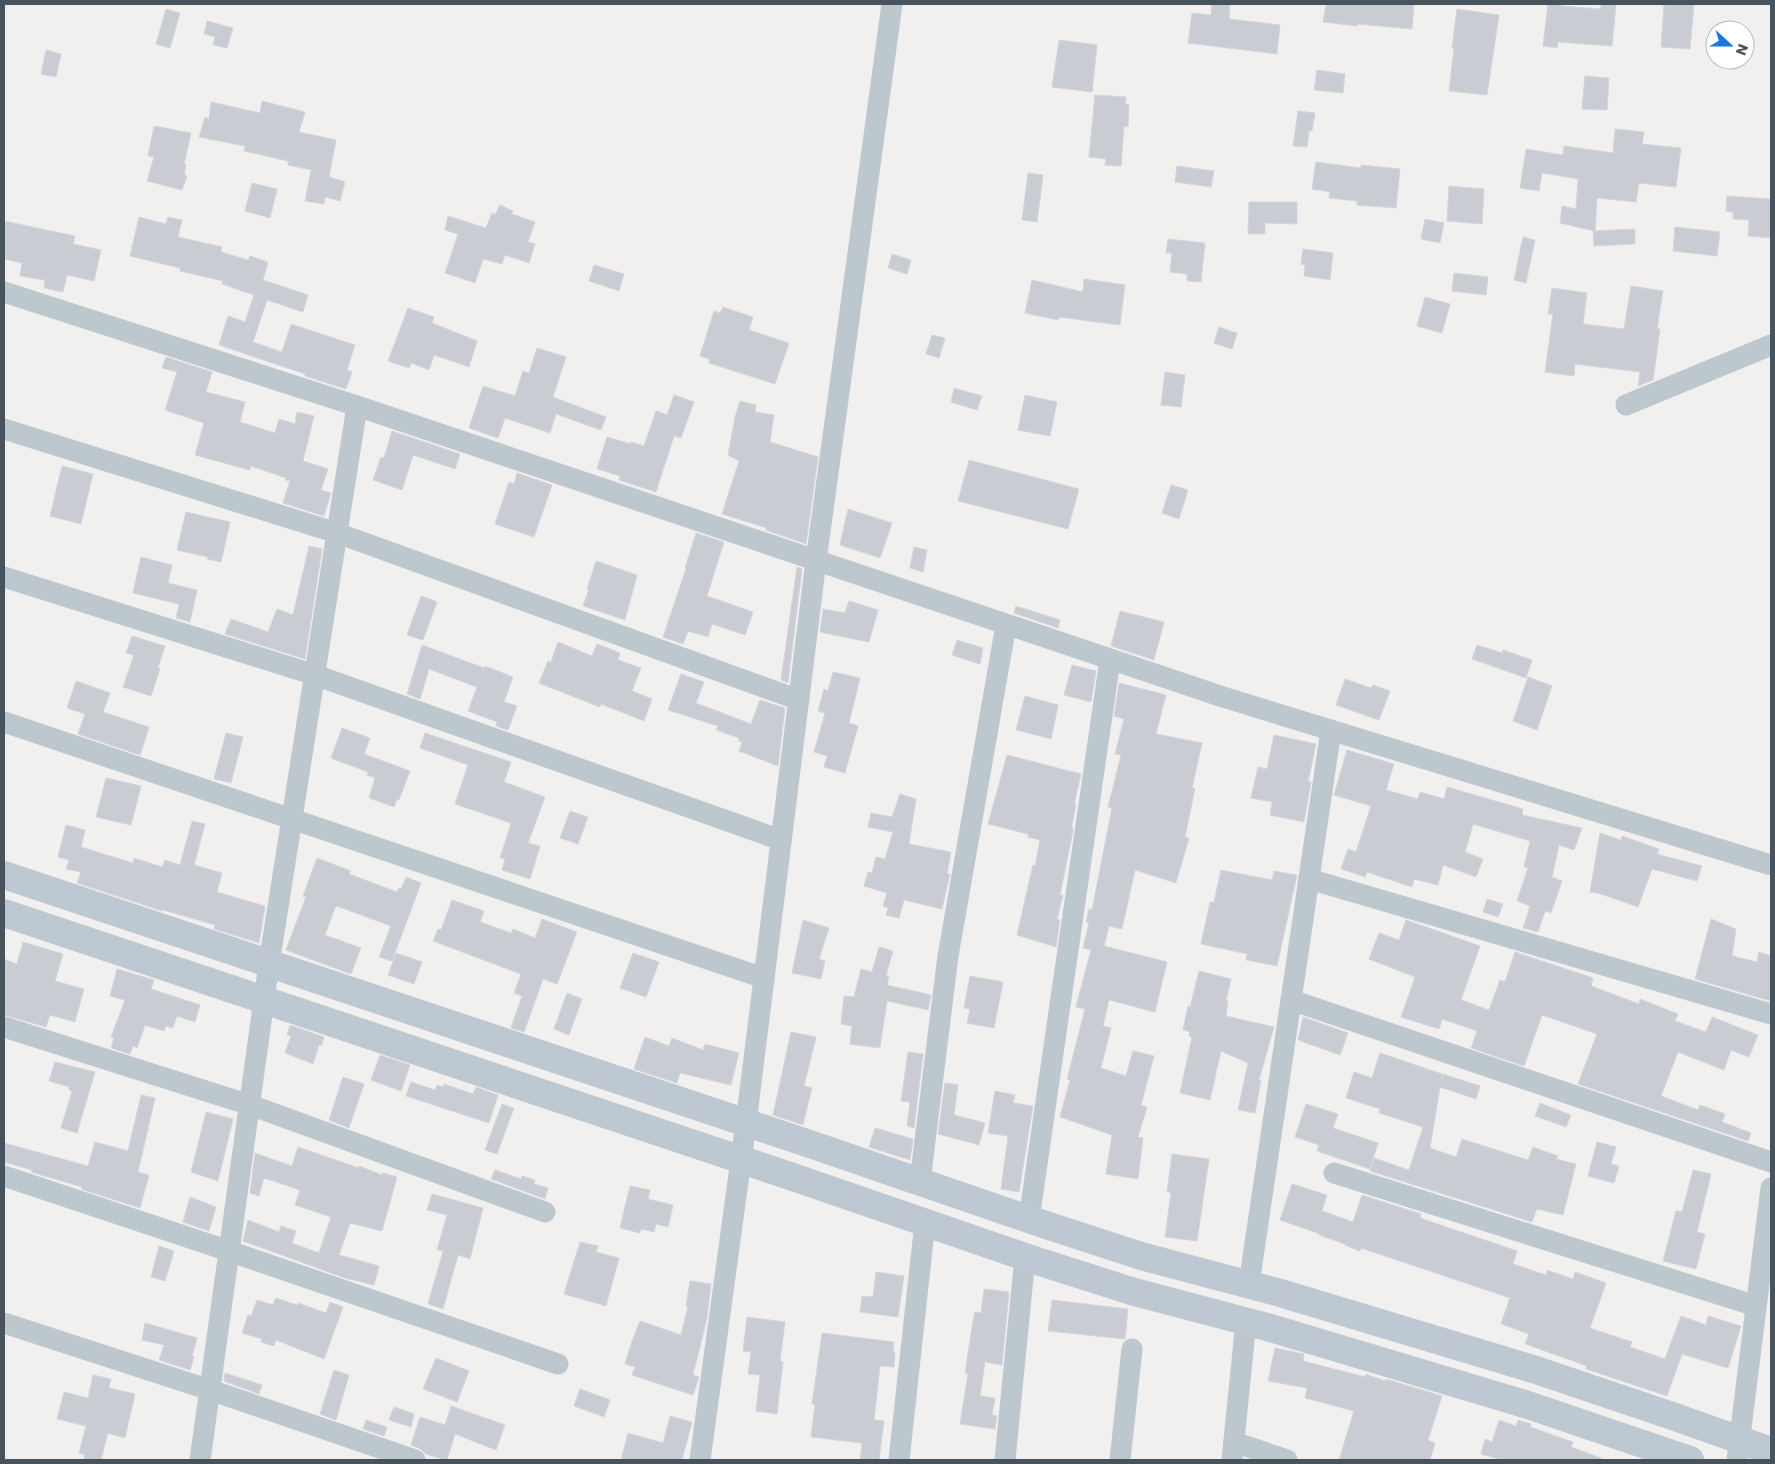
<svg xmlns="http://www.w3.org/2000/svg" width="1775" height="1464" viewBox="0 0 1775 1464" font-family="Poppins,sans-serif">
	<style>
		.building { fill: #c9ccd2; stroke: #d3d6db }
		.lines { fill: none; stroke-linecap: round; stroke-linejoin: round }
		.street { stroke: #bdc7ce; stroke-width: 21 }
		.secondary { stroke: #bdc8d3; stroke-width: 28 }
	</style>
	<rect width="100%" height="100%" fill="#f2efef"/>
	<g class="building">
		<polygon points="1212,4 1230,4 1229,19 1280,25 1277,54 1188,43 1192,13 1211,15"/>
		<polygon points="1326,4 1414,4 1412,29 1358,24 1357,26 1323,22"/>
		<polygon points="1548,4 1562,4 1561,6 1601,9 1601,4 1616,4 1612,46 1558,42 1557,48 1543,46"/>
		<polygon points="1664,4 1694,4 1690,49 1661,47"/>
		<polygon points="166,9 180,13 170,48 156,44"/>
		<polygon points="1457,9 1499,15 1487,95 1449,91 1454,48 1452,48"/>
		<polygon points="207,21 233,28 227,48 213,45 215,37 204,34"/>
		<polygon points="1059,40 1097,45 1092,92 1052,87"/>
		<polygon points="46,50 61,54 56,77 41,74"/>
		<polygon points="1317,70 1345,74 1343,93 1314,90"/>
		<polygon points="1585,76 1609,78 1607,110 1582,109"/>
		<polygon points="1095,95 1126,97 1125,104 1129,105 1128,127 1124,126 1121,166 1105,165 1106,159 1089,157"/>
		<polygon points="262,101 305,112 299,132 336,140 329,177 345,182 340,201 325,197 324,204 305,201 311,170 288,165 288,161 244,151 245,146 199,137 205,117 209,119 211,102 260,113"/>
		<polygon points="1298,111 1315,113 1312,131 1309,131 1307,147 1293,146"/>
		<polygon points="154,126 191,133 184,164 186,165 184,175 187,176 182,190 147,181 154,157 148,156"/>
		<polygon points="1615,129 1644,132 1642,144 1681,148 1676,187 1639,183 1636,202 1597,198 1595,231 1560,223 1562,206 1576,209 1578,179 1542,173 1539,191 1520,188 1526,149 1563,155 1564,146 1613,153"/>
		<polygon points="1316,162 1361,168 1361,165 1400,169 1396,208 1357,205 1357,201 1329,198 1330,192 1312,189"/>
		<polygon points="1177,166 1214,171 1211,187 1175,182"/>
		<polygon points="1028,173 1043,175 1037,222 1022,220"/>
		<polygon points="252,183 277,189 270,218 245,211"/>
		<polygon points="1449,186 1484,189 1482,224 1447,221"/>
		<polygon points="1727,196 1771,199 1771,238 1748,236 1749,220 1733,219 1733,212 1726,211"/>
		<polygon points="1249,202 1297,202 1297,224 1265,223 1265,234 1248,234"/>
		<polygon points="500,205 513,211 512,214 535,222 528,242 535,244 529,263 505,255 502,264 483,259 475,283 445,273 458,234 445,230 448,216 486,228 492,213 495,215"/>
		<polygon points="139,217 166,224 168,217 182,220 178,237 222,247 221,252 248,260 250,256 268,262 263,280 308,295 303,312 267,300 253,342 282,352 291,324 355,345 347,370 352,372 346,389 305,376 305,374 219,345 228,316 245,322 254,295 222,284 223,281 180,271 180,268 130,256"/>
		<polygon points="1425,219 1444,223 1440,243 1421,239"/>
		<polygon points="4,221 75,236 73,244 101,250 94,281 67,275 63,292 44,288 45,280 20,276 22,263 4,259"/>
		<polygon points="1675,227 1720,232 1717,256 1673,251"/>
		<polygon points="1635,229 1635,244 1594,246 1593,231"/>
		<polygon points="1523,237 1535,240 1526,283 1514,280"/>
		<polygon points="1168,239 1205,243 1201,282 1187,281 1187,274 1170,272 1172,253 1166,253"/>
		<polygon points="1303,249 1333,253 1330,280 1304,276 1305,265 1301,264"/>
		<polygon points="892,254 911,260 907,274 888,268"/>
		<polygon points="594,265 624,274 619,291 589,281"/>
		<polygon points="1454,273 1488,277 1486,295 1452,291"/>
		<polygon points="1084,279 1125,285 1120,325 1059,317 1058,320 1025,313 1032,280 1083,292"/>
		<polygon points="1631,286 1663,291 1657,329 1660,329 1653,380 1638,386 1640,372 1575,364 1574,376 1545,372 1553,314 1548,314 1552,288 1587,293 1583,324 1624,329"/>
		<polygon points="1425,297 1450,304 1442,333 1417,326"/>
		<polygon points="723,307 753,317 749,330 789,343 775,384 709,363 710,359 700,356 714,311 720,313"/>
		<polygon points="408,308 434,317 432,323 477,341 469,367 434,355 429,370 411,363 409,368 388,361"/>
		<polygon points="1219,327 1237,333 1232,349 1214,343"/>
		<polygon points="932,335 945,338 939,358 926,354"/>
		<polygon points="537,348 566,357 553,397 606,417 601,430 556,414 550,433 505,418 498,438 469,428 483,386 515,396 523,371 529,373"/>
		<polygon points="166,357 212,372 206,392 245,402 240,422 275,433 279,419 295,424 297,412 314,416 303,461 328,469 321,490 331,493 324,516 283,503 290,481 285,480 286,478 251,466 250,470 195,455 204,423 165,410 177,372 162,368"/>
		<polygon points="1165,372 1185,375 1181,407 1161,405"/>
		<polygon points="954,388 982,396 977,410 951,402"/>
		<polygon points="674,395 694,402 681,438 674,436 656,492 619,480 620,476 597,469 607,437 631,444 631,442 644,446 656,411 667,415"/>
		<polygon points="1025,395 1057,402 1050,436 1018,430"/>
		<polygon points="740,401 756,405 755,412 774,415 770,442 818,457 806,544 766,530 767,528 722,514 739,461 728,455 735,417"/>
		<polygon points="392,431 460,454 455,469 413,455 402,490 373,480 381,457 384,458"/>
		<polygon points="969,460 1079,489 1068,529 958,501"/>
		<polygon points="62,466 93,474 81,524 50,516"/>
		<polygon points="517,473 552,485 534,537 495,524 509,482 514,484"/>
		<polygon points="1171,485 1188,490 1179,519 1162,513"/>
		<polygon points="848,509 892,523 880,558 840,545"/>
		<polygon points="186,512 230,522 221,562 207,559 208,557 177,550"/>
		<polygon points="696,533 724,542 707,596 753,612 745,635 712,624 708,637 688,631 683,644 663,637 686,569 685,568"/>
		<polygon points="309,546 322,549 305,659 225,634 231,619 268,632 277,609 293,615"/>
		<polygon points="914,547 927,550 923,572 910,568"/>
		<polygon points="141,557 172,565 168,583 197,590 190,622 176,618 179,604 133,593"/>
		<polygon points="596,561 637,575 625,620 583,606 589,589 587,589"/>
		<polygon points="797,567 802,569 788,683 781,680"/>
		<polygon points="421,596 437,602 423,640 407,635"/>
		<polygon points="849,601 878,610 869,642 820,632 823,609 845,613"/>
		<polygon points="1016,606 1060,620 1058,628 1014,613"/>
		<polygon points="1120,611 1164,622 1154,660 1111,646"/>
		<polygon points="132,636 165,646 158,668 160,669 151,696 123,687 134,655 126,653"/>
		<polygon points="957,640 983,648 980,664 952,655"/>
		<polygon points="558,642 592,656 597,644 620,653 618,660 641,668 632,691 652,699 644,721 601,704 600,707 539,683 548,661 551,662"/>
		<polygon points="422,645 484,668 485,666 513,677 504,702 517,706 508,730 496,726 497,722 468,711 477,687 429,669 420,699 407,694"/>
		<polygon points="1477,645 1502,653 1503,650 1532,660 1526,678 1472,659"/>
		<polygon points="1072,665 1096,671 1091,702 1064,695"/>
		<polygon points="833,672 860,678 849,723 858,726 845,773 824,767 827,756 814,752 825,713 818,711 824,689 828,691"/>
		<polygon points="681,674 704,682 696,703 751,724 760,700 785,708 778,766 739,751 742,742 738,741 739,738 716,730 718,726 668,710"/>
		<polygon points="1528,677 1552,686 1537,730 1513,721"/>
		<polygon points="1345,679 1371,688 1373,685 1390,691 1379,720 1336,705"/>
		<polygon points="76,681 110,693 103,712 149,727 140,755 78,734 85,714 67,708"/>
		<polygon points="1119,683 1166,695 1156,734 1202,743 1192,788 1195,788 1185,837 1189,838 1176,883 1135,870 1122,929 1109,926 1104,946 1167,962 1155,1012 1109,1000 1103,1026 1111,1028 1101,1068 1126,1076 1133,1051 1154,1056 1141,1105 1147,1107 1138,1137 1143,1138 1138,1179 1106,1174 1112,1135 1060,1117 1070,1080 1067,1079 1085,1009 1076,1007 1091,950 1083,948 1089,923 1086,922 1089,909 1092,910 1112,808 1108,807 1121,755 1115,754 1124,719 1114,716"/>
		<polygon points="1025,696 1058,705 1051,739 1016,730"/>
		<polygon points="342,728 370,738 364,754 410,771 399,800 397,799 394,807 369,798 375,778 367,775 368,772 331,758"/>
		<polygon points="226,733 243,737 231,783 214,779"/>
		<polygon points="425,733 511,762 504,782 545,797 528,843 540,846 530,879 502,870 505,859 500,858 511,823 455,804 468,765 420,748"/>
		<polygon points="1274,735 1316,744 1308,782 1311,782 1304,822 1270,815 1272,802 1251,798 1258,767 1267,769"/>
		<polygon points="1347,750 1394,764 1386,790 1418,799 1420,792 1444,799 1447,787 1523,809 1522,815 1582,828 1574,850 1559,845 1552,877 1562,881 1551,913 1545,911 1538,932 1523,928 1530,906 1517,901 1528,868 1524,867 1530,841 1473,824 1465,852 1483,859 1476,877 1443,865 1438,885 1414,879 1412,887 1367,872 1365,877 1341,869 1348,849 1356,852 1371,806 1334,795"/>
		<polygon points="1007,755 1081,774 1074,804 1076,804 1072,825 1073,831 1060,895 1063,895 1057,919 1060,920 1056,947 1017,935 1033,865 1035,866 1040,840 1028,837 1028,834 988,824"/>
		<polygon points="106,778 141,786 131,825 96,817"/>
		<polygon points="900,794 916,799 909,844 951,852 947,874 950,874 942,909 904,900 899,918 886,915 888,908 883,906 887,893 864,886 868,872 872,873 876,857 885,859 893,832 868,827 871,813 892,817"/>
		<polygon points="570,811 588,817 578,844 560,838"/>
		<polygon points="192,821 205,824 194,865 222,873 217,892 265,906 259,943 214,929 215,925 163,910 162,911 77,883 81,872 66,869 69,860 58,857 66,825 85,830 81,847 133,863 134,858 162,867 165,860 180,865"/>
		<polygon points="1600,833 1621,840 1622,836 1659,849 1657,854 1702,866 1697,881 1652,869 1638,907 1601,894 1590,892"/>
		<polygon points="317,858 351,871 349,874 397,892 399,888 401,889 406,877 421,883 392,961 379,957 391,926 337,906 335,908 325,935 361,948 351,974 286,950 306,897 303,896"/>
		<polygon points="1221,870 1272,880 1274,871 1297,875 1277,966 1246,960 1247,954 1201,944 1210,902 1214,902"/>
		<polygon points="1487,899 1503,904 1498,917 1483,912"/>
		<polygon points="452,900 484,911 480,922 511,933 513,929 535,938 542,919 577,932 557,984 543,979 524,1032 511,1028 522,996 514,993 521,974 433,941 438,929 441,930"/>
		<polygon points="1711,919 1736,929 1732,956 1757,962 1759,952 1771,956 1771,1001 1695,979"/>
		<polygon points="803,920 829,928 819,959 825,961 821,979 792,973"/>
		<polygon points="1406,920 1480,946 1461,1000 1489,1010 1500,980 1505,982 1515,952 1593,978 1591,986 1639,1004 1640,999 1678,1014 1675,1021 1706,1032 1712,1017 1758,1035 1749,1057 1731,1050 1724,1070 1678,1052 1661,1096 1698,1110 1700,1105 1725,1114 1722,1122 1751,1133 1748,1141 1578,1084 1597,1034 1542,1015 1524,1066 1471,1048 1477,1031 1442,1019 1439,1029 1401,1017 1415,977 1369,959 1379,933 1399,940"/>
		<polygon points="23,942 63,954 55,981 84,989 75,1022 50,1015 46,1027 4,1015 4,959 17,964"/>
		<polygon points="879,947 893,951 886,975 889,976 887,985 931,995 928,1010 887,1001 880,1048 850,1044 852,1026 841,1024 844,996 854,997 861,969 872,972"/>
		<polygon points="396,953 422,962 414,984 388,975"/>
		<polygon points="633,953 659,962 646,997 620,988"/>
		<polygon points="117,969 154,980 151,989 200,1005 195,1022 177,1016 173,1028 166,1026 164,1031 145,1025 137,1048 133,1046 130,1054 111,1048 114,1038 111,1037 125,1000 110,996"/>
		<polygon points="1199,971 1231,979 1226,1001 1228,1001 1226,1016 1274,1027 1259,1080 1261,1081 1255,1113 1238,1110 1248,1063 1221,1051 1210,1100 1180,1093 1192,1037 1189,1036 1190,1032 1183,1030 1188,1006 1190,1007"/>
		<polygon points="970,976 1003,982 994,1028 967,1023 970,1009 964,1008"/>
		<polygon points="567,993 582,999 569,1035 554,1029"/>
		<polygon points="1303,1017 1348,1033 1340,1055 1298,1040"/>
		<polygon points="290,1025 324,1037 322,1045 319,1045 313,1064 285,1053 291,1036 287,1035"/>
		<polygon points="791,1032 816,1037 804,1086 812,1088 803,1125 773,1115"/>
		<polygon points="645,1037 669,1046 672,1038 703,1050 705,1044 739,1053 731,1085 680,1073 677,1083 634,1069"/>
		<polygon points="908,1052 923,1054 914,1128 907,1126 910,1102 901,1101"/>
		<polygon points="1380,1053 1442,1074 1442,1079 1443,1074 1480,1086 1476,1099 1440,1087 1430,1148 1456,1157 1462,1139 1528,1160 1533,1147 1558,1156 1556,1159 1576,1164 1563,1215 1537,1209 1532,1222 1370,1171 1374,1158 1409,1170 1423,1127 1379,1113 1380,1109 1346,1098 1354,1072 1372,1078"/>
		<polygon points="380,1055 410,1065 401,1091 371,1080"/>
		<polygon points="55,1062 95,1072 77,1133 61,1128 72,1091 69,1090 70,1087 49,1081"/>
		<polygon points="343,1077 364,1084 349,1128 329,1120"/>
		<polygon points="411,1082 435,1090 437,1085 443,1087 444,1084 473,1094 476,1087 498,1095 489,1123 406,1096"/>
		<polygon points="945,1083 958,1085 954,1115 985,1123 979,1145 938,1134"/>
		<polygon points="995,1091 1015,1095 1013,1103 1033,1106 1019,1192 1001,1189 1008,1136 988,1133"/>
		<polygon points="141,1095 155,1098 138,1172 149,1175 140,1208 81,1189 82,1187 31,1172 32,1170 4,1162 4,1143 88,1166 95,1142 128,1151"/>
		<polygon points="1540,1103 1571,1115 1566,1127 1535,1116"/>
		<polygon points="502,1104 514,1108 497,1154 485,1150"/>
		<polygon points="1306,1104 1338,1114 1333,1128 1378,1143 1370,1169 1317,1151 1319,1145 1295,1137"/>
		<polygon points="206,1112 233,1119 218,1181 191,1172"/>
		<polygon points="875,1128 913,1139 910,1160 869,1147"/>
		<polygon points="1597,1142 1616,1147 1611,1164 1619,1166 1614,1183 1588,1176"/>
		<polygon points="298,1147 359,1168 359,1166 382,1175 383,1173 397,1177 382,1231 350,1223 339,1255 379,1266 374,1285 345,1278 243,1241 248,1220 279,1232 281,1226 296,1231 292,1243 319,1253 331,1217 295,1205 300,1190 264,1178 259,1196 250,1193 255,1153 292,1166"/>
		<polygon points="1172,1154 1209,1159 1197,1241 1165,1237 1171,1193 1167,1192"/>
		<polygon points="495,1170 521,1179 522,1176 535,1180 534,1184 548,1188 545,1199 491,1179"/>
		<polygon points="1693,1170 1711,1174 1697,1232 1705,1234 1696,1269 1663,1261 1676,1211 1682,1212"/>
		<polygon points="1292,1184 1327,1195 1322,1211 1353,1222 1362,1195 1421,1214 1420,1218 1517,1251 1513,1264 1546,1275 1547,1270 1573,1279 1575,1272 1606,1283 1590,1328 1632,1342 1630,1347 1665,1359 1681,1316 1706,1325 1708,1316 1741,1326 1728,1368 1682,1354 1667,1396 1586,1369 1587,1366 1525,1344 1529,1334 1501,1324 1510,1298 1361,1248 1360,1251 1345,1245 1345,1244 1319,1235 1320,1234 1280,1220"/>
		<polygon points="630,1186 650,1190 648,1199 673,1205 668,1227 656,1224 654,1232 641,1229 640,1233 620,1228"/>
		<polygon points="432,1194 483,1208 470,1259 458,1255 443,1309 428,1304 443,1251 437,1250 447,1215 427,1210"/>
		<polygon points="190,1197 216,1207 209,1231 183,1222"/>
		<polygon points="580,1242 598,1246 596,1252 619,1258 606,1306 564,1294"/>
		<polygon points="159,1246 174,1251 165,1281 151,1277"/>
		<polygon points="876,1272 904,1276 898,1317 860,1312 862,1296 873,1297"/>
		<polygon points="690,1281 711,1284 707,1318 693,1375 699,1377 693,1395 632,1375 635,1367 625,1364 632,1341 640,1321 681,1335 688,1307 686,1306"/>
		<polygon points="984,1289 1009,1292 1002,1365 985,1362 980,1396 995,1398 992,1415 997,1416 995,1429 960,1424 968,1374 965,1373 972,1327 975,1312 981,1313"/>
		<polygon points="276,1298 297,1305 298,1303 326,1313 330,1302 343,1307 324,1359 276,1340 274,1346 261,1342 262,1339 242,1333 248,1315 251,1316 257,1300 273,1305"/>
		<polygon points="1052,1300 1128,1309 1125,1339 1048,1331"/>
		<polygon points="747,1317 785,1322 780,1361 783,1362 777,1414 756,1411 760,1375 748,1374 751,1352 743,1351"/>
		<polygon points="145,1323 197,1338 192,1356 194,1357 190,1370 159,1360 164,1345 142,1340"/>
		<polygon points="822,1333 894,1342 893,1352 895,1352 894,1367 880,1366 874,1420 884,1421 879,1460 860,1460 862,1443 811,1437 815,1405 812,1404"/>
		<polygon points="1275,1348 1304,1354 1303,1361 1365,1377 1366,1374 1385,1381 1386,1379 1442,1396 1428,1440 1435,1443 1430,1460 1339,1460 1354,1411 1305,1398 1307,1388 1268,1381"/>
		<polygon points="436,1358 469,1371 457,1402 423,1389"/>
		<polygon points="334,1370 349,1375 336,1420 320,1414"/>
		<polygon points="225,1373 262,1385 259,1394 224,1381"/>
		<polygon points="93,1375 111,1379 109,1388 135,1394 125,1438 108,1433 101,1460 84,1460 85,1455 79,1453 86,1426 57,1419 64,1392 88,1398"/>
		<polygon points="580,1389 610,1400 604,1417 574,1406"/>
		<polygon points="451,1406 505,1425 496,1450 455,1434 447,1460 445,1460 426,1454 419,1448 411,1445 420,1417 445,1425"/>
		<polygon points="394,1407 414,1414 411,1427 389,1420"/>
		<polygon points="670,1416 692,1422 682,1460 621,1460 628,1433 663,1443"/>
		<polygon points="366,1420 387,1427 384,1436 363,1429"/>
		<polygon points="1499,1420 1516,1426 1518,1420 1531,1424 1530,1427 1573,1442 1571,1447 1601,1458 1601,1460 1502,1460 1481,1454 1485,1439 1492,1442"/>
	</g>
	<g class="lines">
		<g class="street">
			<polyline points="4,292 357,406 1223,697 1771,865"/>
			<polyline points="1626,405 1771,345"/>
			<polyline points="4,429 337,533 799,700"/>
			<polyline points="4,577 315,675 781,840"/>
			<polyline points="4,722 764,978"/>
			<polyline points="1309,879 1771,1014"/>
			<polyline points="1291,1000 1771,1162"/>
			<polyline points="4,1027 250,1105 545,1212"/>
			<polyline points="1334,1173 1756,1306"/>
			<polyline points="4,1176 229,1251 558,1364"/>
			<polyline points="920,1181 948,956 1006,625"/>
			<polyline points="1029,1219 1110,660"/>
			<polyline points="1249,1284 1331,730"/>
			<polyline points="4,1323 210,1390 415,1460"/>
			<polyline points="1234,1442 1287,1460"/>
			<polyline points="200,1460 269,964 357,406"/>
			<polyline points="700,1460 746,1123 816,561 892,4"/>
			<polyline points="899,1460 925,1222"/>
			<polyline points="1005,1460 1025,1257"/>
			<polyline points="1120,1460 1132,1349"/>
			<polyline points="1232,1460 1246,1321"/>
			<polyline points="1737,1460 1771,1188"/>
		</g>
		<g class="secondary">
			<polyline points="4,875 801,1141 1043,1224 1141,1256 1277,1292 1536,1370 1678,1418 1771,1451"/>
			<polyline points="4,913 790,1176 1031,1259 1131,1291 1267,1327 1525,1404 1690,1460"/>
		</g>
	</g>
	<rect width="1775" height="1464" fill="none" stroke="#47535d" stroke-width="10"/>
	<g transform="translate(1730 45) rotate(111)"><circle r="24" fill="#ffffff" stroke="#b5babe"/>
	<path d="M0-4L9 19L0 12L-9 19Z" fill="#1876e4"/>
	<text y="-8" font-size="14" font-weight="bold" text-anchor="middle" fill="#47535d">N</text>
	</g>
</svg>
